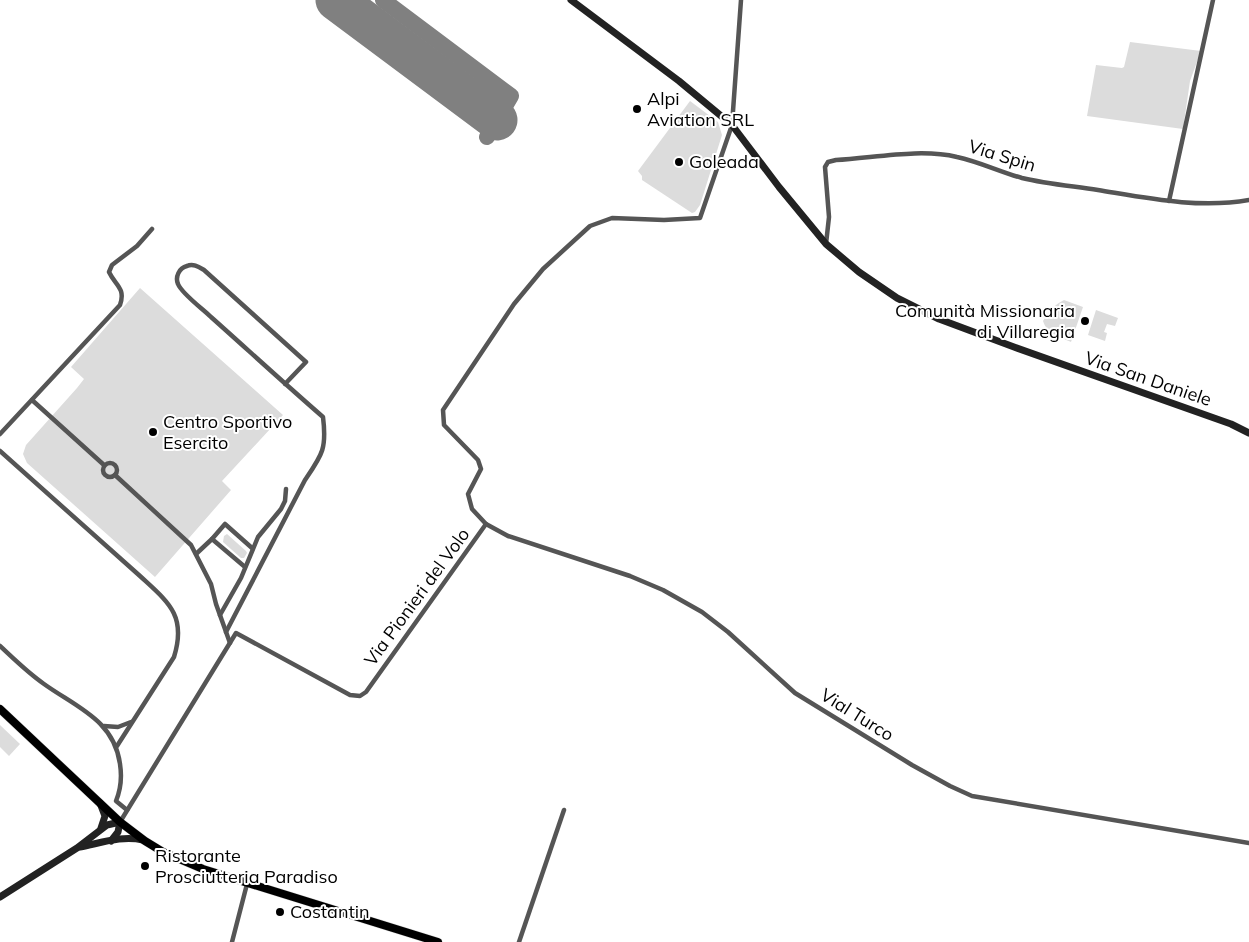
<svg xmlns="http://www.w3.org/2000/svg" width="1249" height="942" viewBox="0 0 1249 942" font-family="Mulish,sans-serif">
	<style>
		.green { fill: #dcdcdc }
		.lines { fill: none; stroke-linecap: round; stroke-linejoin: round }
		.taxiway { stroke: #808080; stroke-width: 16 }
		.runway { stroke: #808080; stroke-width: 41 }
		.primary-casing { stroke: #dbdbdb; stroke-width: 9 }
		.street { stroke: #555; stroke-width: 4.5 }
		.secondary { stroke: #222; stroke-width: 7 }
		.primary { stroke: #000; stroke-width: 8 }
		.poi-dot { fill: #000; stroke: #fff; stroke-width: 2 }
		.labels { text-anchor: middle; stroke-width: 4; stroke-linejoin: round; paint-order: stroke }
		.poi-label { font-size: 18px; fill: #000; stroke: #fff; text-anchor: start }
		.street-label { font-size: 18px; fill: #000; stroke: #fff }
	</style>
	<rect width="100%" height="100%" fill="#fff"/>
	<g class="green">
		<polygon points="1130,42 1201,51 1190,81 1183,129 1087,116 1096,65 1122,68 1124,67"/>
		<polygon points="690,101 718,122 722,135 700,205 695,212 692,213 642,180 642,176 638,171"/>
		<polygon points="140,288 283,415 222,481 231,490 155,577 27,463 23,454 26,445 77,388 84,379 71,367"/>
		<path d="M 1064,300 L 1083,307 L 1071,342 C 1060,337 1047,334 1043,321 C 1049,311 1054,305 1064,300 Z"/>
		<polygon points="1096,310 1118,318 1115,326 1107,324 1104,332 1107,333 1105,341 1088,335"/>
		<polygon points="227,534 246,551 247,553 244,558 241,558 223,542 224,536"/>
		<polygon points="0,725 20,744 9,756 0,747"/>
	</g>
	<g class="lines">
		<polyline class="taxiway" points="383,0 511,96 487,137"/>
		<polyline class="runway" points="336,0 497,120"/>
		<g class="primary-casing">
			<polyline id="primary" points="0,709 120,822 145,841 163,852 203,869 438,942"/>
		</g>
		<g class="street">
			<polyline points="1169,201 1213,0"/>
			<path d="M 826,244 L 829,217 L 825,167 L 828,162 L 836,160 C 874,158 920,148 957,157 C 980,162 1000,172 1022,178 C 1047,184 1072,186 1098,190 C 1147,198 1199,209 1249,200"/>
			<polyline points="32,400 104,465"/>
			<path d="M 0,434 L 120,305 C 126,288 115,285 109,272 L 112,265 L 137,246 L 152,229"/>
			<path d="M 0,451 L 140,576 C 168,602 187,615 174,657 L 117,746"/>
			<circle cx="110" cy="470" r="7"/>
			<polyline points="115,475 191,545 211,584 216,604 230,643"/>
			<polyline points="486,524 508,536 630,576 663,590 702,612 728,632 795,693 912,765 950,786 972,796 1249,843"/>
			<polyline points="196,554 212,539"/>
			<polyline points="245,567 212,539 225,524 252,548"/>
			<polyline points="220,615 241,578 258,537 281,509 285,501 286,489"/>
			<path d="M 226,632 L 305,480 C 322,455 327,449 323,417 C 285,384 248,350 211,317 C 203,309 182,294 178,284 C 175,277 179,268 187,266 C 193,263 199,267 204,270 L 306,362 L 285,384"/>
			<path d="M 0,646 C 14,659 28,673 44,684 C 76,707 114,720 120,764 C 122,777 121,789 116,801 L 127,810"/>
			<polyline points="104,726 118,727 131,722"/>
			<polyline points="120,822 236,633 350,695 360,696 366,692 486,524 472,509 468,494 481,469 478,460 444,425 443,410 514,304 543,269 590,226 612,218 664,220 700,218 732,125 741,0"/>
			<polyline points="232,942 247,884"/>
			<polyline points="519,942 564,810"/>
		</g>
		<g class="secondary">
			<polyline points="571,0 679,81 732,125 779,187 826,244 859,272 897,298 939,319 1014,347 1231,424 1249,433"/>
			<polyline points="100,803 105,816 101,828"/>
			<path d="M 80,847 C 101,843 122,835 143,840"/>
			<polyline points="0,897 77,848 107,825 120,822 118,832 111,841"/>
		</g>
		<use href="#primary" class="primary"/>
	</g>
	<g class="poi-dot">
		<circle cx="637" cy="109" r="5"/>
		<circle cx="679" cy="162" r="5"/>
		<circle cx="1085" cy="321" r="5"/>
		<circle cx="153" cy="432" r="5"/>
		<circle cx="145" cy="866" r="5"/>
		<circle cx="280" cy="912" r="5"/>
	</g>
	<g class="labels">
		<g class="poi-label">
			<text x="647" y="105">Alpi<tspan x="647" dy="21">Aviation SRL</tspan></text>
			<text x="689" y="168">Goleada</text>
			<text x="1075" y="317" text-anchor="end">Comunità Missionaria<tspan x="1075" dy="21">di Villaregia</tspan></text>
			<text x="163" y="428">Centro Sportivo<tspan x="163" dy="21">Esercito</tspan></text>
			<text x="155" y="862">Ristorante<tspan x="155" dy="21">Prosciutteria Paradiso</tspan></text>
			<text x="290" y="918">Costantin</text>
		</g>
		<g class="street-label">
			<text transform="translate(1002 156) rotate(17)" y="6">Via Spin</text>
			<text transform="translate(1148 379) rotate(19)" y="6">Via San Daniele</text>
			<text transform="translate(417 597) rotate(-54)" y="6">Via Pionieri del Volo</text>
			<text transform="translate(857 715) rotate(32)" y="6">Vial Turco</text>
		</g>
	</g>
</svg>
